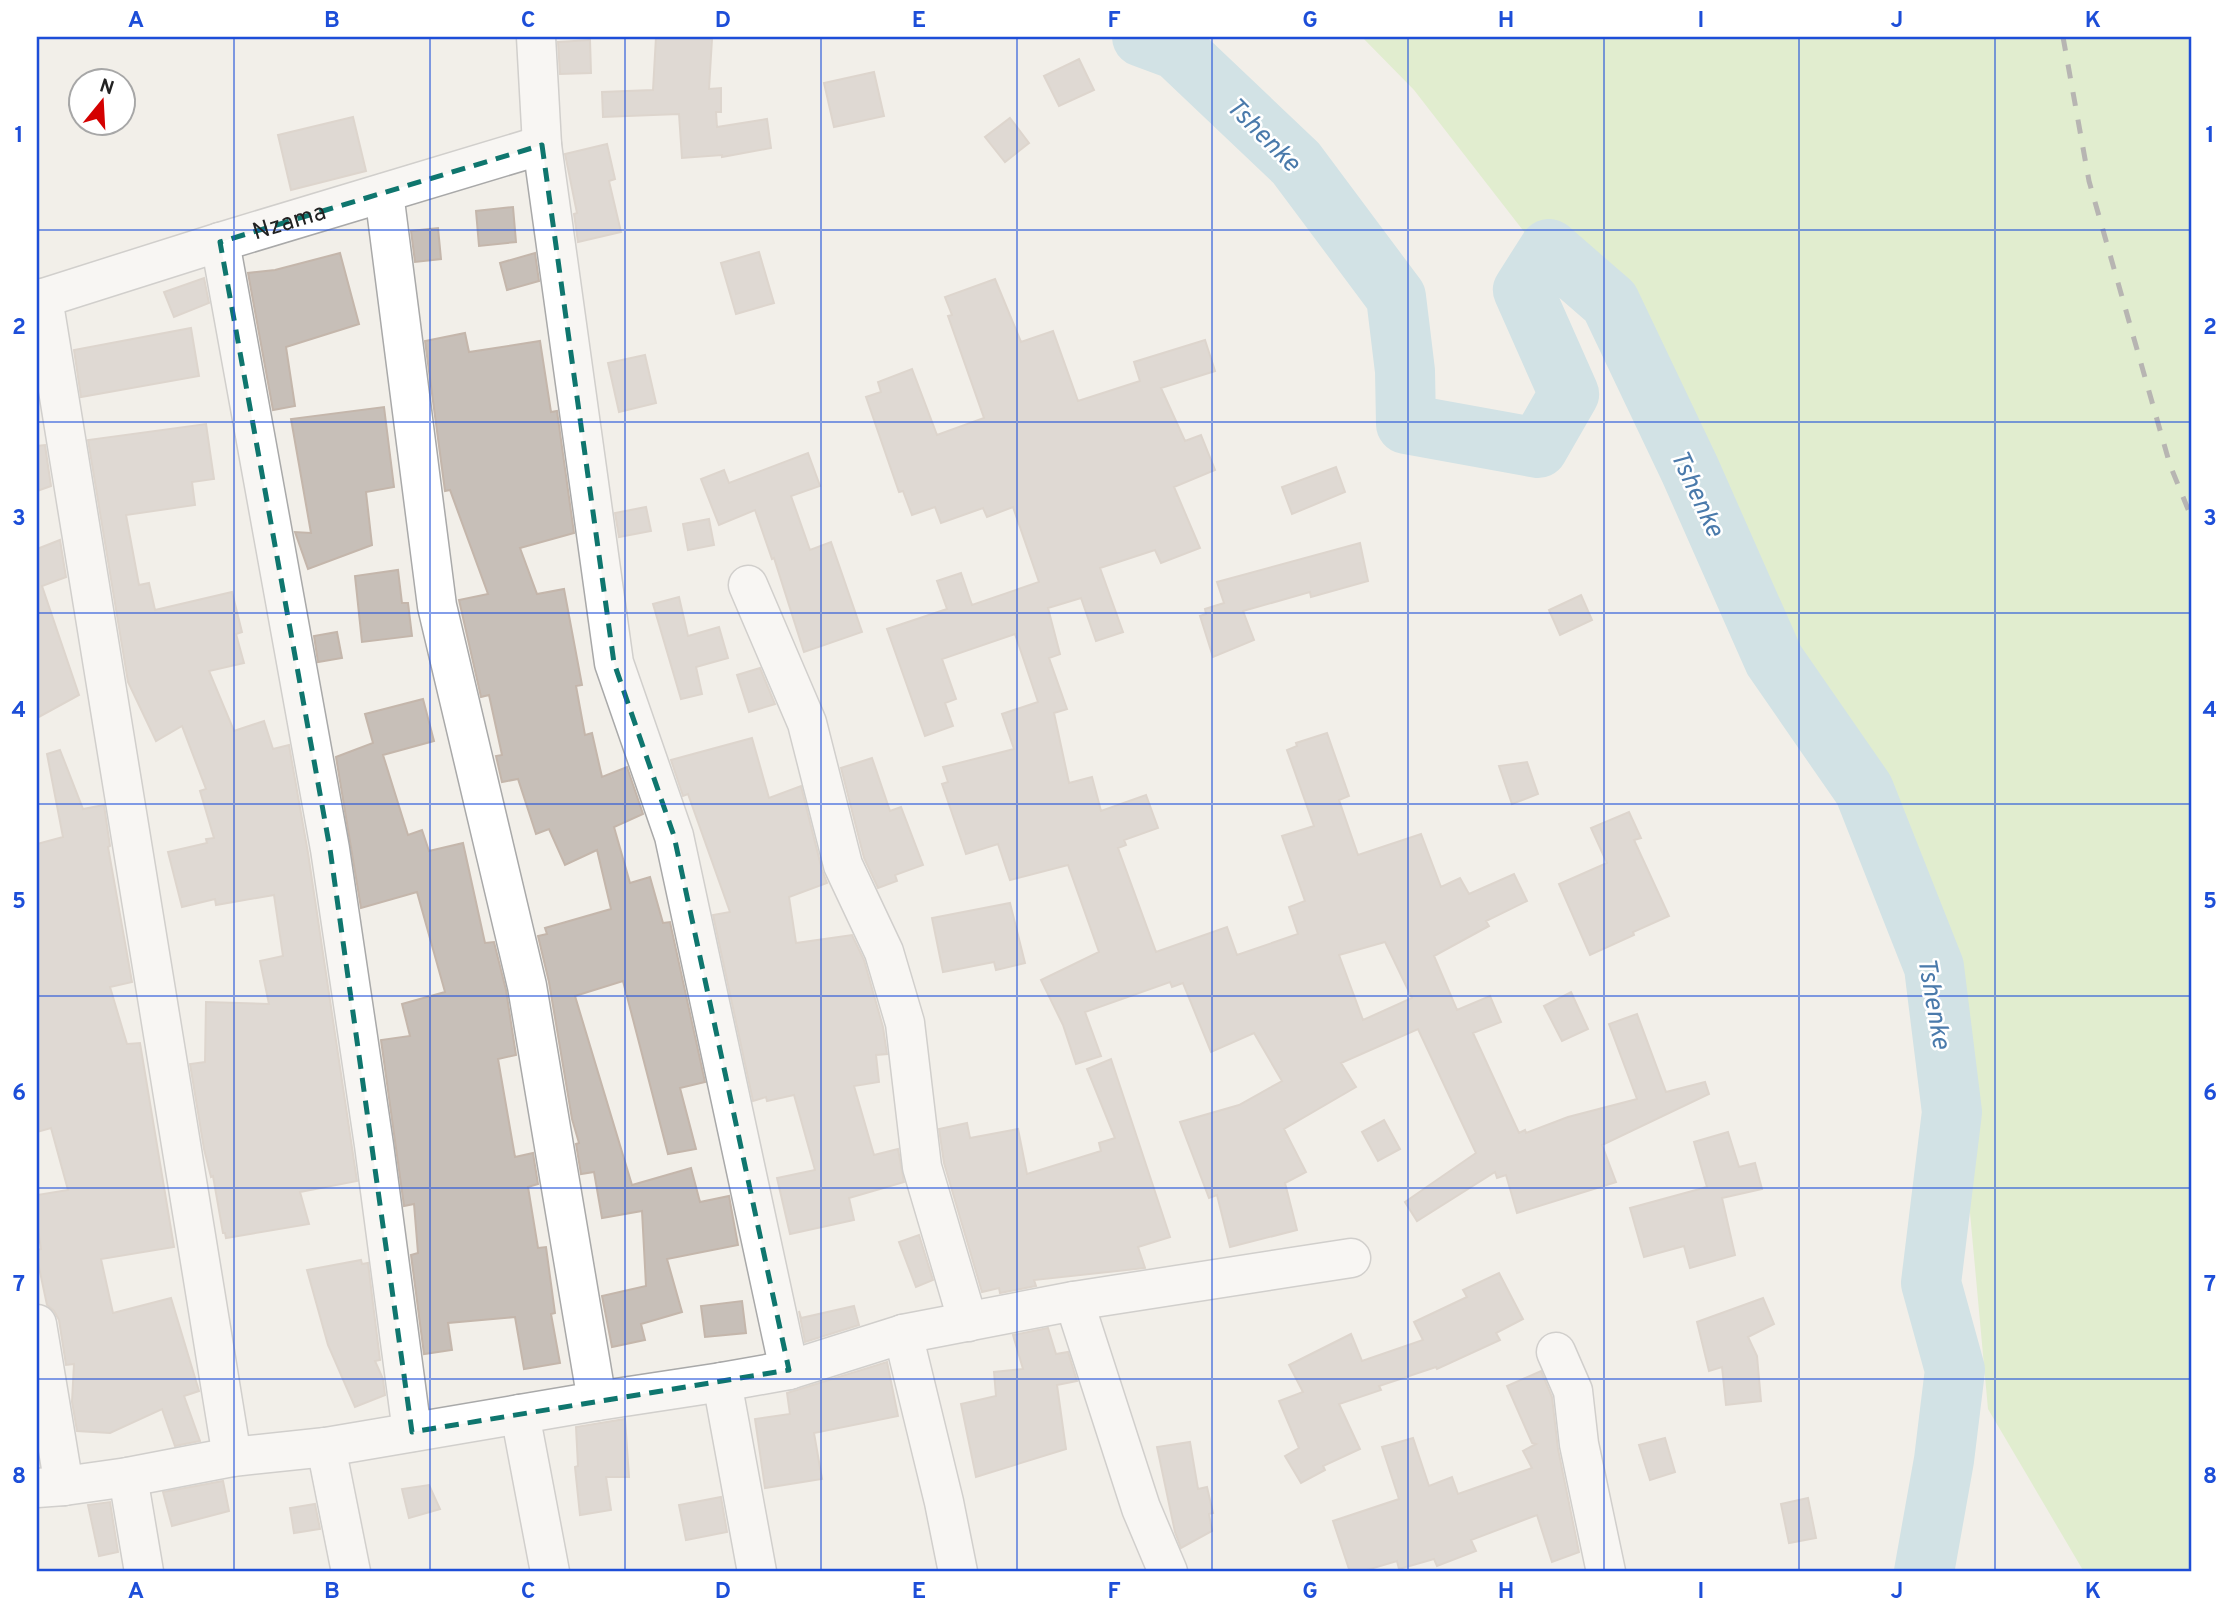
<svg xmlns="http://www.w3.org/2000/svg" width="2229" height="1609" viewBox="0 0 2229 1609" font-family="Overpass,sans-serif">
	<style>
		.grass { fill: #cdebb0 }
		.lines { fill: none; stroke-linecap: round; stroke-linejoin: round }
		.river { stroke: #aad3df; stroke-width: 60 }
		.building { fill: #c7bfb8; stroke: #c4b6ab; stroke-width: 2; fill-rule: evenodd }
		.minor-casing { stroke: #a9a9a9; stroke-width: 41 }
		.minor { stroke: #fff; stroke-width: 38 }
		.rail { stroke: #707070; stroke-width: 5; stroke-dasharray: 14 14; stroke-linecap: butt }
		.marked { fill: none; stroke: #0f766e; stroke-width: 5; stroke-dasharray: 14 9; stroke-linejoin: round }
		.grid { fill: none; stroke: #1d4ed8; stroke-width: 2; stroke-opacity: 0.55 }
		.labels { text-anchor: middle; stroke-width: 5; stroke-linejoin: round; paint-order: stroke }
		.street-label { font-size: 24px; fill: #222; stroke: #fff }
		.water-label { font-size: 26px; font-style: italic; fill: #4a7aab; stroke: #fff }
		.neatline { fill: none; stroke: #1d4ed8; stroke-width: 2.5 }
		.grid-label { font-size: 23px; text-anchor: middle; font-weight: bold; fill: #1d4ed8 }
	</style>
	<rect width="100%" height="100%" fill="#f2efe9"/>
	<polygon class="grass" points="1362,37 2192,37 2192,1572 2084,1572 1988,1409 1960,1104 1748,575 1563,282 1414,90"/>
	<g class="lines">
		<polyline class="river" points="1142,37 1177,50 1296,163 1396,297 1405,371 1406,424 1538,448 1569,394 1523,290 1549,249 1610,302 1690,470 1774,660 1864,790 1934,967 1952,1112 1931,1283 1955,1370 1944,1460 1924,1572"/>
	</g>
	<g class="building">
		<polygon points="656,37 712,39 709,89 721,88 721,112 716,112 717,127 767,119 771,148 722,157 722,155 682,158 679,114 603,117 602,92 653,90"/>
		<polygon points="590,40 591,73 560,74 558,42"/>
		<polygon points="1079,59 1094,90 1059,106 1044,76"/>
		<polygon points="874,72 884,116 834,127 824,83"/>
		<polygon points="353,117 366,171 291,190 278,135"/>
		<polygon points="1010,118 1029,143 1005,162 985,137"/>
		<polygon points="607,144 615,179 609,181 621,232 578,242 574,214 577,213 565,154"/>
		<polygon points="513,207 516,242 479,246 476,211"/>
		<polygon points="438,228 441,259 415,262 411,231"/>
		<polygon points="759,252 774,303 736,314 721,263"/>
		<polygon points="340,253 359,324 286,347 295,406 273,410 248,273 275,270"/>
		<polygon points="535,253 539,281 507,290 500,263"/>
		<polygon points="204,278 209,303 174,317 164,292"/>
		<path d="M 995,279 L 1021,342 L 1053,331 L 1078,401 L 1140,381 L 1134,362 L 1205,340 L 1215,371 L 1161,388 L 1185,441 L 1201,435 L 1215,470 L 1174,487 L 1200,548 L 1161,563 L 1155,550 L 1100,568 L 1123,632 L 1096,641 L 1081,598 L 1048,608 L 1060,654 L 1049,658 L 1067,709 L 1054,713 L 1069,783 L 1092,777 L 1101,811 L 1146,795 L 1158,828 L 1124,840 L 1126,845 L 1118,848 L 1156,952 L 1227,927 L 1237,955 L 1298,934 L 1289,907 L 1305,901 L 1282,836 L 1314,826 L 1287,750 L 1297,746 L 1296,743 L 1327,733 L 1349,796 L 1339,800 L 1358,855 L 1421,834 L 1441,887 L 1460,878 L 1469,894 L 1514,874 L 1527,901 L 1486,921 L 1489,926 L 1434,956 L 1457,1010 L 1490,996 L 1501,1022 L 1473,1033 L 1519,1133 L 1525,1130 L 1526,1133 L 1568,1117 L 1637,1099 L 1609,1024 L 1637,1014 L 1666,1092 L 1705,1082 L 1709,1094 L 1602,1145 L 1616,1182 L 1517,1213 L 1506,1175 L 1497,1178 L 1495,1172 L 1417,1221 L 1405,1202 L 1476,1153 L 1418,1029 L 1341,1063 L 1356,1087 L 1284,1129 L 1306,1172 L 1285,1183 L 1297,1230 L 1230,1247 L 1217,1195 L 1209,1198 L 1180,1122 L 1239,1105 L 1282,1081 L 1254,1033 L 1211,1052 L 1183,983 L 1172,987 L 1170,982 L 1085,1012 L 1101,1056 L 1076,1064 L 1063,1025 L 1041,980 L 1099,952 L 1068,865 L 1010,880 L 998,844 L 966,854 L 942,784 L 948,782 L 943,767 L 1014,749 L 1002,714 L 1038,702 L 1015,634 L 942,659 L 956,699 L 945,703 L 953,726 L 925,736 L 887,629 L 947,609 L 937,581 L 961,573 L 972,605 L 1039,582 L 1013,507 L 987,517 L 983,508 L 941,523 L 935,507 L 912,515 L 903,491 L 899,492 L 866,397 L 881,392 L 878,382 L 912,369 L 937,435 L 984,418 L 948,316 L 952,315 L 945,297 ZM 1385,942 L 1412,998 L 1363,1020 L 1339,955 Z"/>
		<polygon points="191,328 199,376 81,397 74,350"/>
		<polygon points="465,333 469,352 540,341 551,412 557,411 574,533 520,548 537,594 564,589 582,685 576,686 585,735 592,733 602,777 627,767 643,814 614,827 630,883 650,877 663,923 670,922 705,1082 680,1088 696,1149 668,1154 623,981 575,996 632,1185 691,1168 700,1202 729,1196 738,1245 667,1259 682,1312 641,1324 645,1340 612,1347 602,1296 646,1286 642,1211 602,1218 594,1172 581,1174 576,1144 579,1143 572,1119 549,982 538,936 547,934 545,928 611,909 597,850 565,865 549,829 536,834 518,779 502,782 496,756 502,755 489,695 481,697 459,600 488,594 450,490 445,491 425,341"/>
		<polygon points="645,355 656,403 619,412 608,363"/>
		<polygon points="384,407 394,487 366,492 372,545 308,569 295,532 311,533 291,419"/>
		<polygon points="206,424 214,479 192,482 195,505 126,515 139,585 149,583 155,610 232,592 242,632 236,634 244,663 209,671 234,731 264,721 273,749 289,745 308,853 357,1181 300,1192 309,1224 226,1238 225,1233 223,1233 213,1176 211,1177 204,1149 190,1064 205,1062 206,1002 269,1004 260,961 283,956 274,895 216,905 215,899 182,907 168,852 207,843 206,839 214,838 200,791 206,789 182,726 156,741 128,682 88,440"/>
		<polygon points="45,445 51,486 37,491 37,446"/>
		<polygon points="808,453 820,486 791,496 810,550 831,542 862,632 804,652 774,558 772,559 755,510 719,525 701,479 724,470 729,483"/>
		<polygon points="1336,467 1345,492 1292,514 1282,487"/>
		<polygon points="646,507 651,531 619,537 615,513"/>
		<polygon points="709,519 714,545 688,550 683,524"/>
		<polygon points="60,540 66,577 42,586 79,695 37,718 37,549"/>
		<polygon points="1360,543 1368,581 1311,597 1310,592 1243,611 1254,640 1213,657 1200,616 1206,614 1205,609 1224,603 1217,582"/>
		<polygon points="398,570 402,603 408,603 412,636 362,642 355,576"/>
		<polygon points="1581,595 1592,620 1560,635 1549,610"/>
		<polygon points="679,597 688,636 719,627 728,658 696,667 702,694 681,699 653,604"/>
		<polygon points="337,632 342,658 318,662 314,636"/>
		<polygon points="760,668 775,704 749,712 737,675"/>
		<polygon points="423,699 434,741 383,755 408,835 422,830 429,851 463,843 485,943 494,942 506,990 516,1055 498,1059 515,1157 533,1153 538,1184 528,1187 538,1248 546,1247 555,1313 551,1314 560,1363 524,1369 515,1317 448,1323 452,1350 424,1354 411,1255 418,1253 414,1204 404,1206 381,1040 410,1036 402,1004 445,992 417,892 361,908 336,757 373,743 365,714"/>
		<polygon points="752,738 769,798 801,786 822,870 827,883 789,897 796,943 852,935 864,960 883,1027 887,1054 876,1055 879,1082 854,1086 874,1155 898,1149 904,1182 849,1198 854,1220 790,1234 777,1178 815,1170 794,1095 767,1101 766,1097 753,1101 713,915 730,912 688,794 683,796 671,760"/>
		<polygon points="60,750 83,809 104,805 110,846 108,847 132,982 110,987 127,1044 140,1043 174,1247 101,1259 113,1313 171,1298 199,1391 184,1396 200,1441 175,1446 162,1409 110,1433 77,1431 72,1402 74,1364 66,1365 59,1320 54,1311 47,1305 37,1258 37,1250 41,1249 37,1223 37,1195 68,1190 51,1128 37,1132 37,844 63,837 47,754"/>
		<polygon points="872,758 890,811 901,807 923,865 895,875 897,881 878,888 864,858 841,768"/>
		<polygon points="1527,762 1538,794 1512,804 1499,766"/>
		<polygon points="1629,812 1641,838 1634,840 1669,916 1633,932 1634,935 1590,955 1559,884 1607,863 1591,828"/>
		<polygon points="1010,903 1025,963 996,970 994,962 943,972 932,918"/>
		<polygon points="1571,992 1588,1029 1562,1041 1544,1006"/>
		<polygon points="1111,1059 1170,1237 1138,1247 1145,1268 1034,1280 1036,1286 1000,1293 999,1288 982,1292 944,1163 939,1129 967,1123 970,1138 1018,1129 1027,1174 1101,1151 1099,1143 1115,1138 1087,1069"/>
		<polygon points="1384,1120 1400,1149 1378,1161 1362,1132"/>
		<polygon points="1728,1132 1739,1167 1755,1163 1762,1189 1722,1198 1735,1255 1690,1268 1684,1246 1644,1257 1630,1208 1707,1187 1694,1142"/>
		<polygon points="919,1235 933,1280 916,1287 899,1242"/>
		<polygon points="361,1260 362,1264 368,1263 380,1360 375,1361 383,1379 385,1395 355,1407 328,1345 307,1270"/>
		<polygon points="1499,1273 1523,1319 1496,1333 1500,1340 1437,1369 1436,1367 1379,1386 1381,1390 1339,1404 1360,1449 1323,1466 1325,1470 1301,1483 1285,1456 1299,1448 1279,1401 1303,1392 1289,1365 1351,1334 1362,1361 1423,1340 1414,1322 1467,1297 1463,1290"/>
		<polygon points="1763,1298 1774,1324 1748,1337 1757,1356 1761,1401 1726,1405 1722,1367 1709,1371 1697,1322"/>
		<polygon points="742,1301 746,1333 705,1337 701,1306"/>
		<polygon points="854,1306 859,1325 805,1342 799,1311 801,1318"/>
		<polygon points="1048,1328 1056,1354 1068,1352 1077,1381 1057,1385 1066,1449 976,1477 961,1404 996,1396 994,1372 1023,1369 1013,1335"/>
		<polygon points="887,1362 898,1416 814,1433 822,1479 765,1488 755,1419 790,1414 787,1393"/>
		<polygon points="1541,1371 1552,1397 1558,1449 1579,1552 1552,1562 1537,1515 1471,1540 1476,1551 1437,1566 1434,1559 1399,1569 1397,1561 1360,1572 1350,1572 1333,1521 1399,1499 1382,1447 1413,1438 1429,1486 1452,1477 1458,1494 1532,1468 1523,1451 1536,1444 1532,1443 1507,1386"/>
		<polygon points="625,1419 629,1477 606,1477 611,1510 580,1515 575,1467 578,1466 576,1427"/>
		<polygon points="1665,1438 1675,1472 1650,1480 1639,1445"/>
		<polygon points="1190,1442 1198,1489 1207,1487 1213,1513 1209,1514 1212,1531 1181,1548 1175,1532 1157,1447"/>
		<polygon points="223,1481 229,1511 172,1526 163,1492"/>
		<polygon points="429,1485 440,1509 409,1518 402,1489"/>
		<polygon points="721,1497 727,1532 686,1540 679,1505"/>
		<polygon points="1808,1498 1816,1538 1789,1543 1781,1504"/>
		<polygon points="110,1502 118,1552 99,1556 88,1505"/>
		<polygon points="315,1504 320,1529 294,1533 290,1508"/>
	</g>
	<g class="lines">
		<g class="minor-casing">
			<g id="minor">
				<polyline points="536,37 542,145 614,663 674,836 789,1370"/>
				<polyline points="384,193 437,606 527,986 597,1401"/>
				<polyline points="220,242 330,849 374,1145 412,1432"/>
				<polyline points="43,298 232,1457"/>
				<path id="s1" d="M 37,300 L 220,242 L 542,145"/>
				<polyline points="748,585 807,723 843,865 884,952 905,1023 922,1167 968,1322"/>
				<polyline points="1074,1301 1141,1508 1168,1572"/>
				<polyline points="37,1324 64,1486"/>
				<polyline points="903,1334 944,1502 958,1572"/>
				<polyline points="1556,1352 1573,1391 1579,1444 1606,1572"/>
				<polyline points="722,1382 757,1572"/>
				<polyline points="520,1414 550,1572"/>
				<polyline points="326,1447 351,1572"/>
				<polyline points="128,1477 144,1572"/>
				<polyline points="37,1488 64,1486 128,1477 232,1457 326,1447 597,1401 722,1382 789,1370 903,1334 1074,1301 1351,1258"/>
			</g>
		</g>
		<use href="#minor" class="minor"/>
		<polyline class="rail" points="2063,37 2089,181 2170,465 2192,519"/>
	</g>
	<path d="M0 0H2229V1609H0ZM 542,145 L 614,663 L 674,836 L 789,1370 L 412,1432 L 330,849 L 220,242 Z" fill="#f2efe9" fill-opacity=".55" fill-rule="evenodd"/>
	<path class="marked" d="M 542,145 L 614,663 L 674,836 L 789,1370 L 412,1432 L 330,849 L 220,242 Z"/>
	<path class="grid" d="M 234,37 L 234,1572M 430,37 L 430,1572M 625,37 L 625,1572M 821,37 L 821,1572M 1017,37 L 1017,1572M 1212,37 L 1212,1572M 1408,37 L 1408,1572M 1604,37 L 1604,1572M 1799,37 L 1799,1572M 1995,37 L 1995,1572M 37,230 L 2192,230M 37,422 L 2192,422M 37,613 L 2192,613M 37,804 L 2192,804M 37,996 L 2192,996M 37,1188 L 2192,1188M 37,1379 L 2192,1379"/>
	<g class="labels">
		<g class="street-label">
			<text dy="8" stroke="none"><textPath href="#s1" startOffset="264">Nzama</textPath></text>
		</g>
		<g class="water-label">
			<text transform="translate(1264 134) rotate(45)" y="9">Tshenke</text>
			<text transform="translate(1698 493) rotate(65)" y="9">Tshenke</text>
			<text transform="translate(1935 1003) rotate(80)" y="9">Tshenke</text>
		</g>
	</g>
	<rect width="2229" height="1609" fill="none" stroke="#ffffff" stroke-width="77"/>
	<g transform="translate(102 102) rotate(18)"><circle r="33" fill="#ffffff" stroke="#a7a7a7" stroke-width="2"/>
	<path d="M0-5L12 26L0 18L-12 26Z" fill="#d40000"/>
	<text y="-10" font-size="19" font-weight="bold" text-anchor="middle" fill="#222222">N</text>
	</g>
	<rect x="38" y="38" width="2152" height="1532" class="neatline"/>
	<g class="grid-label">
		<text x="136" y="27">A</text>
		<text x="332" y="27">B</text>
		<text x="528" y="27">C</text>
		<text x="723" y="27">D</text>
		<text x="919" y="27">E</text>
		<text x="1114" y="27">F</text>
		<text x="1310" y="27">G</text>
		<text x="1506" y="27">H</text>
		<text x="1701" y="27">I</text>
		<text x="1897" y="27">J</text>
		<text x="2093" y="27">K</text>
		<text x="19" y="142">1</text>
		<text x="2210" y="142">1</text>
		<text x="19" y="334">2</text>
		<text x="2210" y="334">2</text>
		<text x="19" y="525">3</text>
		<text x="2210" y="525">3</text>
		<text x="19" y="717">4</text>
		<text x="2210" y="717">4</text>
		<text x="19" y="908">5</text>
		<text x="2210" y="908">5</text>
		<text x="19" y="1100">6</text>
		<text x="2210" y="1100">6</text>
		<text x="19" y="1291">7</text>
		<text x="2210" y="1291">7</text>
		<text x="19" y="1483">8</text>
		<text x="2210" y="1483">8</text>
		<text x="136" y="1598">A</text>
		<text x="332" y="1598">B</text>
		<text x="528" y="1598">C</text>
		<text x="723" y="1598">D</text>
		<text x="919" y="1598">E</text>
		<text x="1114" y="1598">F</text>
		<text x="1310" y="1598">G</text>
		<text x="1506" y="1598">H</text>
		<text x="1701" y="1598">I</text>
		<text x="1897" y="1598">J</text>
		<text x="2093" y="1598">K</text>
	</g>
</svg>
